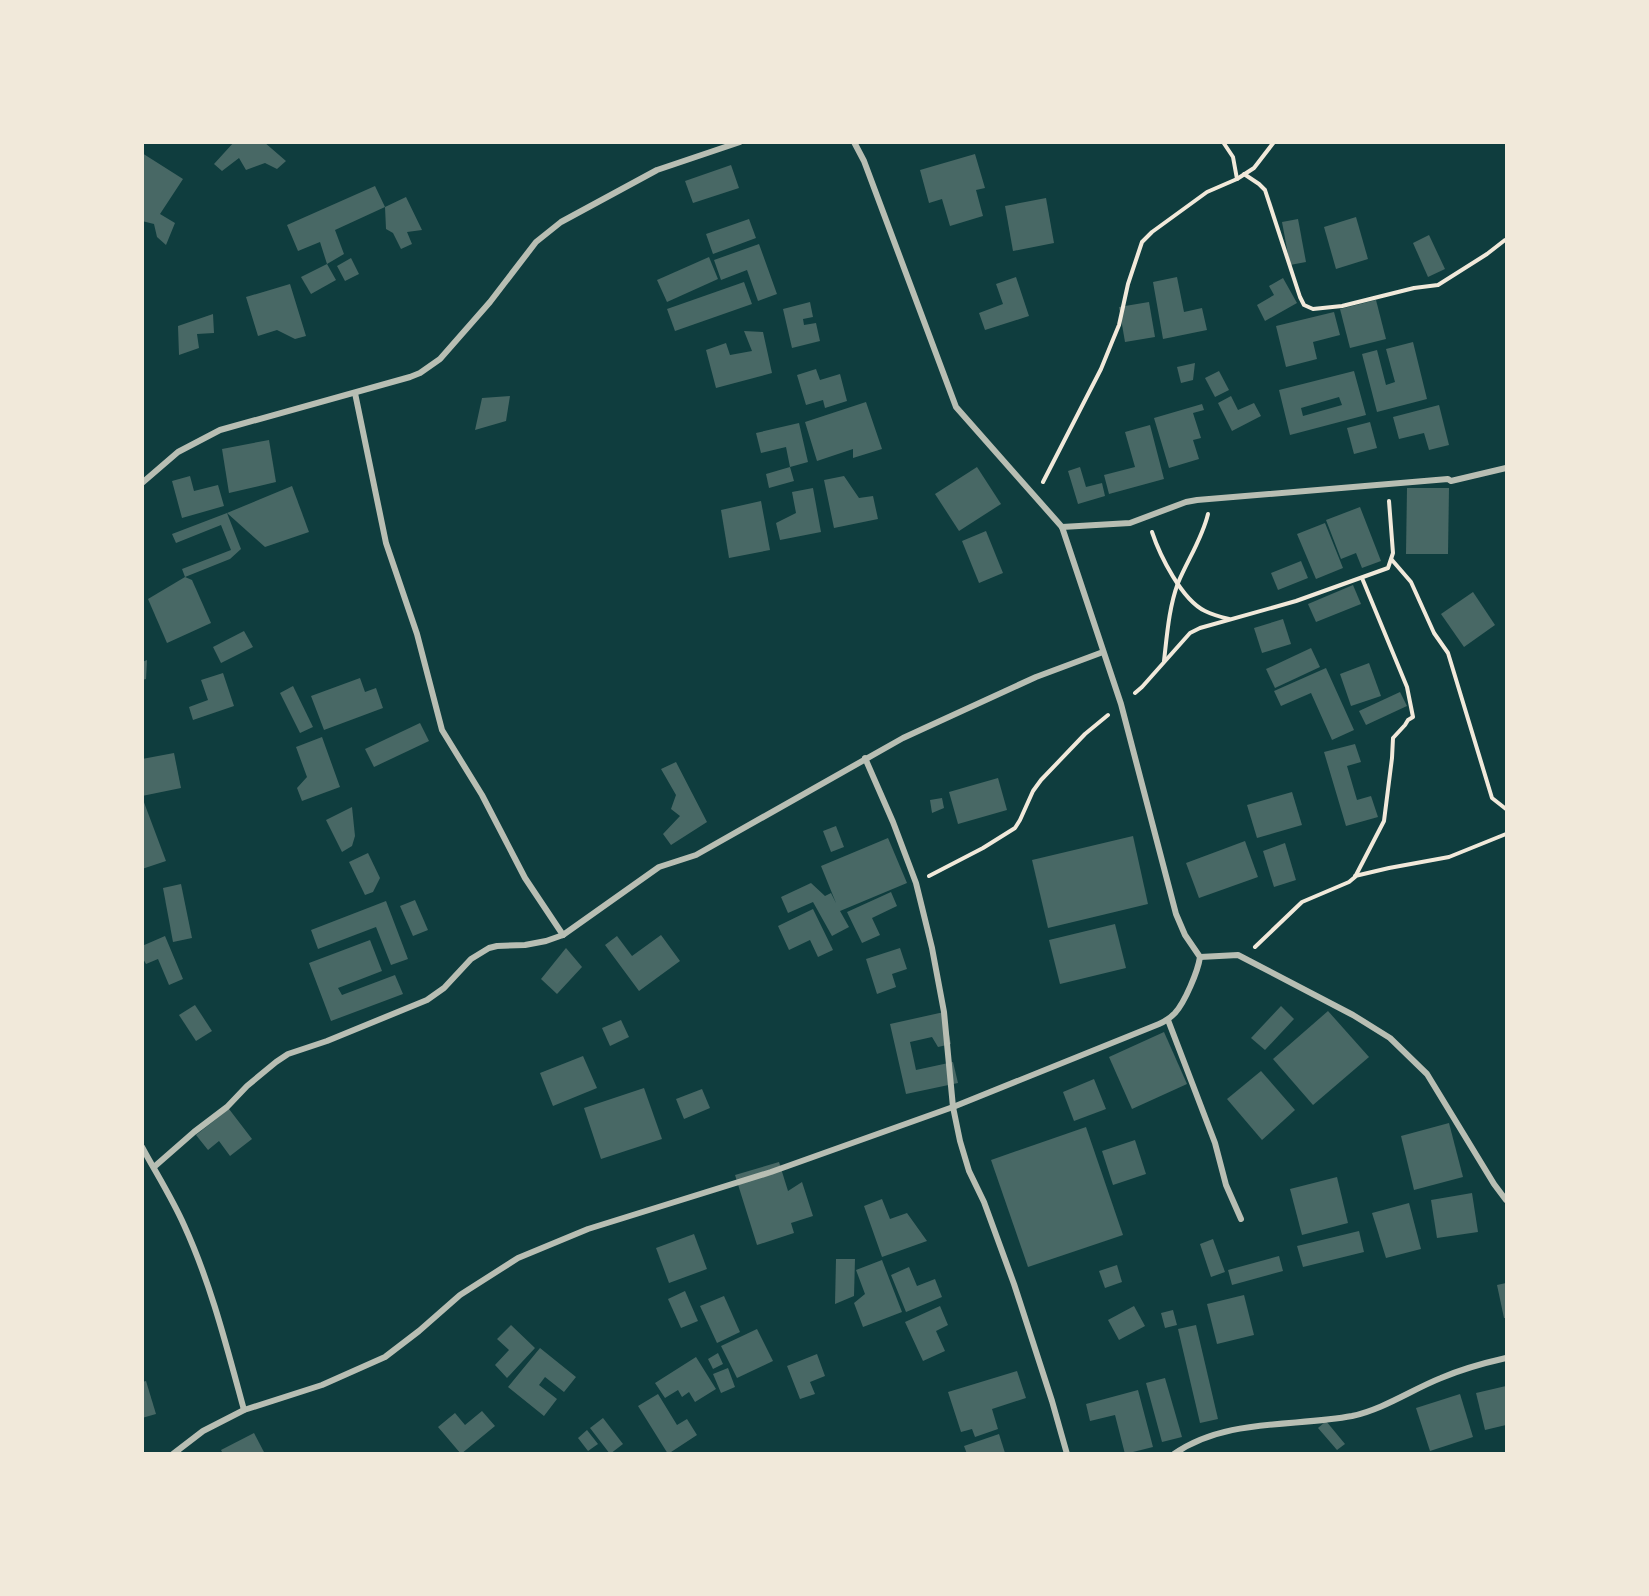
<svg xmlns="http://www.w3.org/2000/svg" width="1649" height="1596" viewBox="0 0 1649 1596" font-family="'Space Grotesk',sans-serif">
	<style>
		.building { fill: #486865; fill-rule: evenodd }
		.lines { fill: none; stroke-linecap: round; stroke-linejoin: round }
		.path { stroke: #f1e9da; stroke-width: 4 }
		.minor { stroke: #b8beb3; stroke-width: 6 }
	</style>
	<rect width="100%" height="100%" fill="#0f3d3e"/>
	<g class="building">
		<polygon points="234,142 264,142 286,161 277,169 265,163 246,170 239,158 222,171 214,164"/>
		<polygon points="142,153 183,179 160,214 175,223 166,245 157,237 154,224 142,221"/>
		<polygon points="975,154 985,188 976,190 983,216 950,226 942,199 929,203 920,170"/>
		<polygon points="731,165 739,188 693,203 685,181"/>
		<polygon points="375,186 385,207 335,230 344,254 327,264 320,242 298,251 287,225"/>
		<polygon points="406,197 422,230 407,232 412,244 401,249 393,233 386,229 385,207"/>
		<polygon points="1046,198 1054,243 1013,251 1005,206"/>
		<polygon points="1356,217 1368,259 1336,269 1324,227"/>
		<polygon points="749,219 756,238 713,254 706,234"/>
		<polygon points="1298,219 1306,262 1290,265 1282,222"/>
		<polygon points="1429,235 1445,269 1428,277 1413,243"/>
		<polygon points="759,244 777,294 758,301 747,270 721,280 714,260"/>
		<polygon points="709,257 718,279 667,302 657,280"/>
		<polygon points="351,258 359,274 345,281 337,266"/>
		<polygon points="327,264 336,280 311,294 301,277"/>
		<polygon points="1016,277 1029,316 985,330 979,313 1003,304 996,284"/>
		<polygon points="1177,277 1184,312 1202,308 1207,330 1163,339 1153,282"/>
		<polygon points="1283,278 1297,303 1265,321 1257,305 1274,295 1269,286"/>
		<polygon points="744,282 752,304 675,331 667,309"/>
		<polygon points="290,284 306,336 295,339 277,330 258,336 246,297"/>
		<polygon points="1376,300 1386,339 1350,348 1340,309"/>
		<polygon points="810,302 813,317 803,319 804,325 816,323 820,341 792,348 783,309"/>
		<polygon points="1149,302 1155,337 1125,342 1119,307"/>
		<polygon points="1334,312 1340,335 1313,342 1317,359 1286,367 1276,326"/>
		<polygon points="213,314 214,333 197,334 199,348 179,355 178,326"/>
		<polygon points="744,331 763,332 772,373 716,388 706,350 726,343 730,355 752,351"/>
		<polygon points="1413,342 1427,399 1377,412 1362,354 1377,350 1386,385 1395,382 1386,349"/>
		<polygon points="1195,363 1193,380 1181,383 1177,367"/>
		<polygon points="816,369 820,380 840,374 847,401 825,408 823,400 806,405 797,375"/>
		<polygon points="1219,371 1229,390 1215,397 1205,378"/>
		<path d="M 1354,371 L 1366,415 L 1290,435 L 1279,390 ZM 1339,397 L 1342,405 L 1303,416 L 1301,408 Z"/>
		<polygon points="510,396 506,421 475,430 482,398"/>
		<polygon points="1231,396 1238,410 1254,403 1261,416 1232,431 1218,403"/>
		<polygon points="866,402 882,449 853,458 853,449 817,461 805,422"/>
		<polygon points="1202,404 1204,410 1193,413 1201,438 1193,440 1199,459 1169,468 1154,418"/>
		<polygon points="1439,405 1449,445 1429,450 1424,433 1399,439 1393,417"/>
		<polygon points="1370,422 1377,448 1354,454 1347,428"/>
		<polygon points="799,423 808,462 790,467 786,447 761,453 756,433"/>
		<polygon points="1150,425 1164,479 1109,494 1104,475 1135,467 1125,432"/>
		<polygon points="269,440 276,482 229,493 222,449"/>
		<polygon points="790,467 794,481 769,488 766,474"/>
		<polygon points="977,467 1001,504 959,531 935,494"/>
		<polygon points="1080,467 1086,487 1102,483 1105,496 1078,504 1068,471"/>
		<polygon points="190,476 194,491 218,485 224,506 182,518 172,481"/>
		<polygon points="844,476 859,498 873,496 878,519 834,528 824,480"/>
		<polygon points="292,486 309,532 265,547 227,513"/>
		<polygon points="813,488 821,532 780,540 776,523 796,513 792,492"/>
		<polygon points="1407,488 1449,488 1448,554 1406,554"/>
		<polygon points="761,501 770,550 729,558 721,510"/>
		<polygon points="1360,507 1381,561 1362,568 1356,553 1341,559 1326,520"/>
		<polygon points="227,513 241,549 230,559 185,577 182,569 231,550 221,525 176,543 172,534"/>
		<polygon points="1325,523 1343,568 1316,579 1297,534"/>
		<polygon points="986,531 1003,573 979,583 962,541"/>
		<polygon points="1301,561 1308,578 1278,590 1271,573"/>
		<polygon points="185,577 192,580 211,623 167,643 148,599"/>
		<polygon points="1353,585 1361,604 1316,622 1308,604"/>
		<polygon points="1473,592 1495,625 1464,647 1441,614"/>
		<polygon points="1283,619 1291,644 1262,653 1254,628"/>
		<polygon points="244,631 253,647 221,663 213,647"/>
		<polygon points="1311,648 1320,667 1275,688 1266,669"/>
		<polygon points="147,660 146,679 142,680 142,662"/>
		<polygon points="1369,663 1381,696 1351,706 1340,674"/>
		<polygon points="1326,668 1354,730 1332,740 1311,693 1281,706 1274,691"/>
		<polygon points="223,673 234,706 193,720 189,707 208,700 201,680"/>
		<polygon points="360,678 365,692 376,688 383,708 324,730 311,696"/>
		<polygon points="293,686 313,727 300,733 280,693"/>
		<polygon points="1400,692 1407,706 1366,725 1359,711"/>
		<polygon points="420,723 429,741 374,767 365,749"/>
		<polygon points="322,737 340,787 302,801 297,788 307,777 296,747"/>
		<polygon points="1355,744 1361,762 1347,766 1357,800 1371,796 1378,817 1346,826 1324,752"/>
		<polygon points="174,753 181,788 142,796 142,759"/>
		<polygon points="676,762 707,822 671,845 663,834 680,816 671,809 676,795 661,769"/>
		<polygon points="998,778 1007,810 958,824 949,792"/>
		<polygon points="1292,792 1302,825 1257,838 1247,805"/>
		<polygon points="142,797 166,861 142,869"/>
		<polygon points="942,798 944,808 932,813 930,800"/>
		<polygon points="352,807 355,836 352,846 342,852 326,820"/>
		<polygon points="836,826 844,847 831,852 823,831"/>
		<polygon points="1133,836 1148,904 1048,928 1032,860"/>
		<polygon points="888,838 907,883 840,911 849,927 832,936 813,902 788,913 781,897 811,883 825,896 831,893 836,903 821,866"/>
		<polygon points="1245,841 1258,877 1199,898 1186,863"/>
		<polygon points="1285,843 1296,880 1274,887 1263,851"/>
		<polygon points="368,853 380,878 373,892 365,895 349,862"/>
		<polygon points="181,884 192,938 173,942 163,888"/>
		<polygon points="891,892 897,906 872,918 880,935 862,943 847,912"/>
		<polygon points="415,900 428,930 413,936 400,906"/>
		<polygon points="386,901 408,959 391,965 376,927 318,949 311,930"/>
		<polygon points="813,909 833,950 818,957 810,940 789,950 778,926"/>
		<polygon points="1115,924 1126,968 1060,984 1049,940"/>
		<polygon points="661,935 680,961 639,991 605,945 617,936 632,956"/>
		<polygon points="165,936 183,979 169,985 158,959 146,964 142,957 142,946"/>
		<polygon points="370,940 382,971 338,988 342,995 395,975 403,994 331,1021 309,963"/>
		<polygon points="566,948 582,967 557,994 541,979"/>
		<polygon points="900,948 907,969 892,974 896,987 877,994 866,959"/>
		<polygon points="195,1005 212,1031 196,1041 179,1015"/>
		<polygon points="1281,1006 1294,1019 1265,1050 1251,1038"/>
		<polygon points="1328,1011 1369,1057 1313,1105 1273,1059"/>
		<polygon points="944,1012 951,1044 938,1047 932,1037 910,1042 916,1070 953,1062 958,1083 906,1094 890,1024"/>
		<polygon points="621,1020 629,1037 610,1046 602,1028"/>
		<polygon points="1164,1032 1187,1084 1132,1109 1109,1057"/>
		<polygon points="583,1056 597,1088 553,1106 540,1073"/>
		<polygon points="1261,1071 1295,1110 1262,1140 1227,1099"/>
		<polygon points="1094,1079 1106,1109 1074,1121 1063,1092"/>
		<polygon points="644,1088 662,1139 601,1159 584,1108"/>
		<polygon points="702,1089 710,1108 684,1119 676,1099"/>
		<polygon points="229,1109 252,1139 230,1156 219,1141 208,1150 196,1135"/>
		<polygon points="1449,1123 1463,1177 1414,1190 1401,1136"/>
		<polygon points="1086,1127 1123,1235 1028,1267 991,1160"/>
		<polygon points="1135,1140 1146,1174 1113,1185 1102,1151"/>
		<polygon points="779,1162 788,1191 802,1182 813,1216 791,1223 794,1233 757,1245 735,1175"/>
		<polygon points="1337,1177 1348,1223 1302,1235 1290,1189"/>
		<polygon points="1472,1193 1478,1232 1437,1238 1431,1200"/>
		<polygon points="882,1199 890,1219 907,1213 927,1241 882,1257 864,1206"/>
		<polygon points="1409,1203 1421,1249 1386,1258 1372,1213"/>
		<polygon points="1359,1231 1364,1252 1303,1267 1297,1246"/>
		<polygon points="694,1234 707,1269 669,1283 656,1248"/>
		<polygon points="1213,1239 1225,1272 1211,1277 1200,1244"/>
		<polygon points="1279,1256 1283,1271 1232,1285 1228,1270"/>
		<polygon points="836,1259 855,1259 854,1296 835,1304"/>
		<polygon points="882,1260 902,1312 863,1327 854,1303 865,1294 856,1270"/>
		<polygon points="1117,1265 1122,1282 1105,1288 1099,1271"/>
		<polygon points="909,1267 917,1286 935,1279 942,1297 906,1312 891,1275"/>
		<polygon points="1506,1283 1506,1318 1504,1318 1497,1285"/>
		<polygon points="685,1291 698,1321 681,1328 668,1299"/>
		<polygon points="1244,1295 1254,1335 1217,1344 1207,1304"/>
		<polygon points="724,1296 740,1332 717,1343 700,1306"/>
		<polygon points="940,1306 948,1325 936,1331 945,1351 923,1361 905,1322"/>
		<polygon points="1134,1306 1145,1326 1119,1340 1108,1320"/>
		<polygon points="1173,1310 1177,1325 1165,1328 1161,1313"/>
		<polygon points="511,1325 535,1348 507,1378 495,1365 509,1350 497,1339"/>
		<polygon points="1196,1325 1218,1419 1200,1423 1178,1329"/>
		<polygon points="757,1329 773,1361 737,1378 721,1346"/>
		<polygon points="540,1348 576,1377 564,1392 545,1377 539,1385 557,1399 544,1416 508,1387"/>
		<polygon points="718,1353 723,1364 713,1369 708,1359"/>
		<polygon points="817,1354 825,1376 810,1382 815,1394 800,1399 787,1366"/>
		<polygon points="696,1357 716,1389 695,1402 689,1392 682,1397 678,1390 665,1398 655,1383"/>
		<polygon points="728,1368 735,1387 721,1393 713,1374"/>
		<polygon points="1017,1371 1026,1398 992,1409 998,1429 975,1437 972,1429 961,1432 948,1392"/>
		<polygon points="1165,1378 1182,1437 1162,1442 1146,1383"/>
		<polygon points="146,1381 156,1414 142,1418 142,1382"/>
		<polygon points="1506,1386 1506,1425 1485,1430 1476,1393"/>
		<polygon points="1138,1390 1153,1447 1125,1454 1115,1415 1090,1421 1086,1404"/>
		<polygon points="658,1394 677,1425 687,1419 697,1435 668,1454 638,1406"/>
		<polygon points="1460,1394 1473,1437 1430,1451 1416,1408"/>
		<polygon points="482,1411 495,1426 461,1454 438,1427 455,1413 465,1425"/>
		<polygon points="603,1418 623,1444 610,1454 590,1428"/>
		<polygon points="1326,1421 1345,1444 1337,1450 1318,1428"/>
		<polygon points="587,1430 598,1444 588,1451 578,1438"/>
		<polygon points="254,1433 265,1454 223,1454 221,1450"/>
		<polygon points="999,1434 1005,1453 967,1454 964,1446"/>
	</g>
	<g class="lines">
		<g class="path">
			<polyline points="1223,142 1233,157 1237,179"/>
			<polyline points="1244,174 1259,184 1265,190 1300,297 1304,305 1313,309 1342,306 1414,288 1438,285 1487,254 1505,240"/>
			<polyline points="1043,482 1101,369 1112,342 1119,325 1128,284 1142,242 1152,232 1207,192 1237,179 1254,168 1274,142"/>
			<path d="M 1152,532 C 1160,556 1182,600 1205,611 C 1213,615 1221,617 1229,619"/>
			<polyline points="1392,560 1411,582 1434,633 1448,653 1492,798 1506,809"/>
			<path d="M 1164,661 C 1167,635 1169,607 1178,583 C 1188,559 1202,539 1208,514"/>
			<polyline points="1135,693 1142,687 1190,633 1200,628 1296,601 1388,568 1393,553 1389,501"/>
			<polyline points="929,876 983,848 1015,828 1020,820 1033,791 1041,780 1085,734 1108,715"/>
			<polyline points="1355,876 1389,868 1449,857 1506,834"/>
			<polyline points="1255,947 1302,902 1349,882 1355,877 1384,821 1392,758 1393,738 1405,725 1408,720 1413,717 1407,687 1362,578"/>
		</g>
		<g class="minor">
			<polyline points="355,393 386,543 417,634 442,730 482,795 525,878 563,935"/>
			<polyline points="142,483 178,452 220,430 410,377 420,373 440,359 490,302 536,242 561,222 657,170 740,142"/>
			<polyline points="1062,527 1130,523 1186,502 1197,500 1448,479 1451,481 1506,468"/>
			<polyline points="865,758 893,822 916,883 932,948 944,1012 953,1107 960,1141 969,1171 984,1202 1014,1284 1052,1401 1067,1454"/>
			<polyline points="1200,957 1238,955 1353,1015 1390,1038 1427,1074 1494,1184 1506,1200"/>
			<polyline points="1168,1020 1215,1143 1226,1185 1241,1219"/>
			<path d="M 142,1147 C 156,1173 172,1198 184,1225 C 211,1284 227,1348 244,1410"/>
			<polyline points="154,1167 194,1132 227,1107 247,1086 276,1062 288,1054 327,1041 427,1000 444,988 471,959 489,948 497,946 525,945 546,941 563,935 659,867 696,855 903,738 1036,677 1103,652"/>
			<path d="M 173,1454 L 203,1431 L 244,1410 L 322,1385 L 385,1357 L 419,1331 L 460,1295 L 518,1258 L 588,1229 L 771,1172 L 953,1107 L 1159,1024 C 1166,1021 1170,1018 1175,1013 C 1185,1002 1198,971 1200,957 L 1185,935 L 1176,914 L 1121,704 L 1062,527 L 956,407 L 864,161 L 854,142"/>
			<path d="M 1174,1454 C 1225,1418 1294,1427 1352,1416 C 1384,1409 1411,1390 1441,1378 C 1462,1369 1484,1363 1506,1358"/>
		</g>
	</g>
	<rect width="1649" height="1596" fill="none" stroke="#f1e9da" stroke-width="288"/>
</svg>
